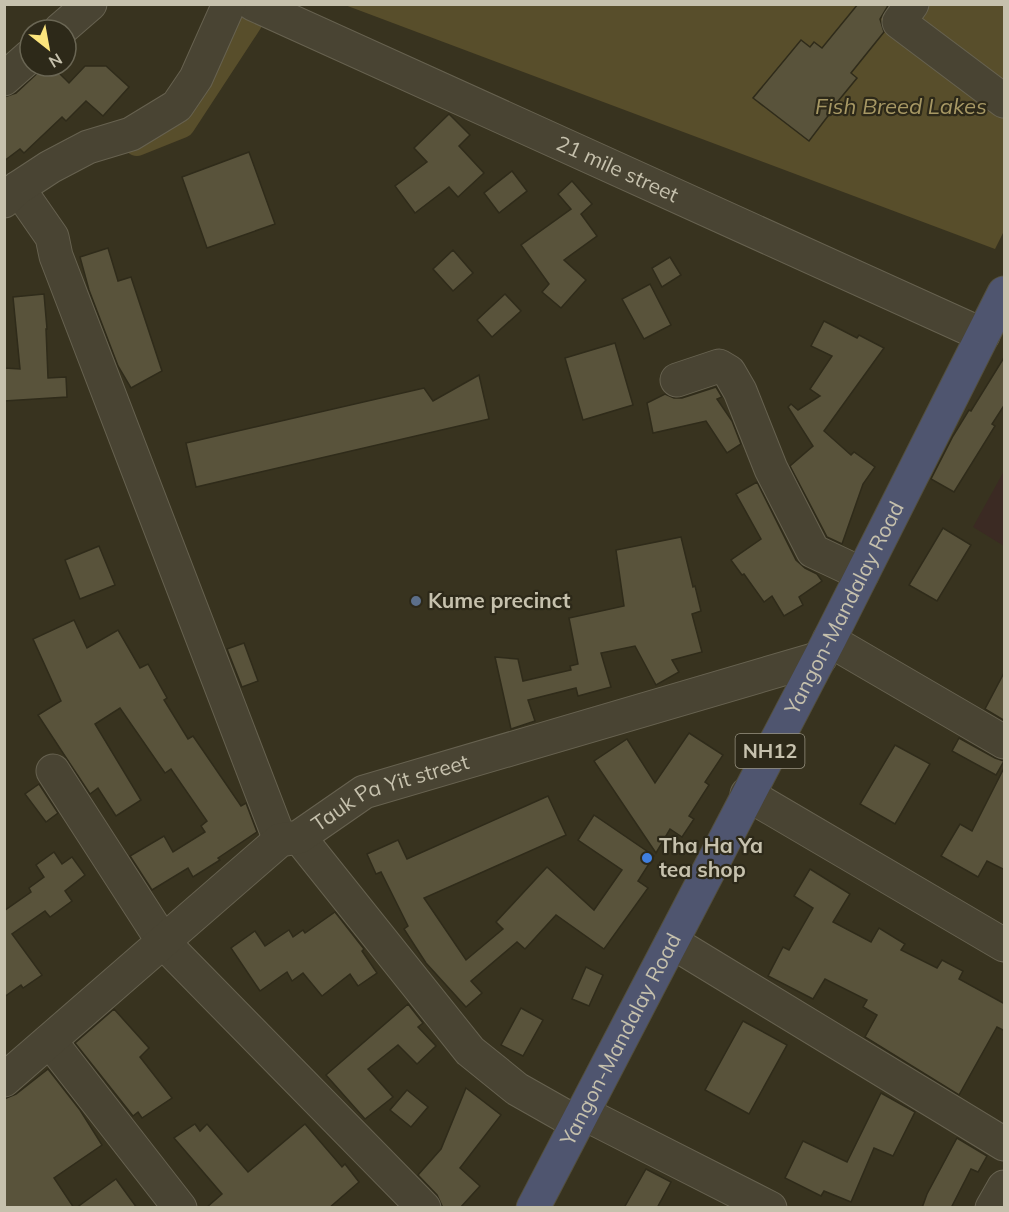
<svg xmlns="http://www.w3.org/2000/svg" width="1009" height="1212" viewBox="0 0 1009 1212" font-family="Mulish,sans-serif">
	<style>
		.green { fill: #3b2a23 }
		.water { fill: #584e2b }
		.lines { fill: none; stroke-linecap: round; stroke-linejoin: round }
		.canal { stroke: #584e2b; stroke-width: 26 }
		.building { fill: #59533b; stroke: #2f2b1a; stroke-width: 1.5 }
		.minor-casing { stroke: #676250; stroke-width: 35 }
		.highway-casing { stroke: #534f3d; stroke-width: 35 }
		.minor { stroke: #494433; stroke-width: 33 }
		.highway { stroke: #4f556f; stroke-width: 33 }
		.service-dot { fill: #5c6f8a; stroke: #2d2919; stroke-width: 2 }
		.shop-dot { fill: #3f7fe0; stroke: #2d2919; stroke-width: 2 }
		.labels { text-anchor: middle; stroke-width: 4.5; stroke-linejoin: round; paint-order: stroke }
		.shield { fill: #2d2919; stroke: #989381; stroke-width: 1.5 }
		.shield-label { font-size: 20px; font-weight: bold; fill: #c6c1ad }
		.street-label { font-size: 21px; fill: #c6c1ad; stroke: #2d2919 }
		.poi-label { font-size: 21px; font-weight: bold; fill: #c6c1ad; stroke: #2d2919; text-anchor: start }
		.water-label { font-size: 22px; font-style: italic; fill: #a79864; stroke: #2d2919 }
	</style>
	<rect width="100%" height="100%" fill="#38331f"/>
	<polygon class="green" points="1004,471 1004,546 973,527"/>
	<polygon class="water" points="345,5 1004,5 1004,231 995,249"/>
	<g class="lines">
		<polyline class="canal" points="137,143 182,125 250,21"/>
	</g>
	<g class="building">
		<polygon points="858,4 889,4 880,19 884,32 851,73 857,78 830,111 831,112 809,141 753,98 801,40 810,47 814,42 822,48"/>
		<polygon points="45,66 52,66 69,83 85,66 106,66 129,87 103,116 86,101 66,121 62,117 24,153 20,149 4,161 4,97 16,93"/>
		<polygon points="449,114 470,135 459,146 484,173 458,197 449,187 415,213 395,186 427,162 414,148"/>
		<polygon points="249,152 275,224 207,248 182,177"/>
		<polygon points="512,171 527,191 499,213 484,193"/>
		<polygon points="572,181 592,204 581,214 597,236 564,260 586,280 561,308 542,292 549,284 521,245 571,209 558,194"/>
		<polygon points="108,248 118,281 131,277 162,371 131,388 118,366 89,290 80,257"/>
		<polygon points="453,250 473,273 453,291 433,269"/>
		<polygon points="670,257 681,275 662,287 652,268"/>
		<polygon points="650,284 671,325 644,339 622,299"/>
		<polygon points="44,294 47,329 46,329 48,378 66,377 67,397 4,401 4,368 20,369 13,297"/>
		<polygon points="505,294 521,311 492,337 477,320"/>
		<polygon points="824,321 857,338 859,335 884,348 824,431 851,455 854,452 875,467 863,484 842,544 827,537 790,466 813,446 788,407 791,404 798,410 820,396 810,389 832,356 811,346"/>
		<polygon points="615,343 633,405 583,420 565,358"/>
		<polygon points="1005,356 1005,404 992,424 995,426 954,492 931,479 953,436 969,410 971,411"/>
		<polygon points="479,375 489,419 196,487 186,443 424,388 433,401"/>
		<polygon points="716,387 722,397 717,399 732,421 741,444 727,453 706,421 653,433 647,403 665,394 674,398 682,398"/>
		<polygon points="757,482 796,560 805,568 817,574 822,581 799,597 803,605 784,616 772,596 764,602 744,574 742,575 731,560 761,539 736,494"/>
		<polygon points="943,528 971,545 937,601 909,585"/>
		<polygon points="681,537 693,587 695,586 701,611 692,614 702,652 672,660 679,672 656,685 635,646 601,653 611,687 578,696 576,688 528,700 535,721 511,729 495,657 518,659 523,681 571,670 570,666 578,664 569,618 624,606 616,550"/>
		<polygon points="99,546 115,585 80,599 65,560"/>
		<polygon points="74,620 87,648 118,630 140,668 148,664 167,698 164,700 188,739 193,736 241,806 246,803 257,832 218,858 220,860 193,877 188,868 152,890 130,856 164,836 173,852 205,832 201,826 207,821 171,769 165,773 120,708 95,724 141,800 116,816 98,788 90,794 38,715 61,701 33,639"/>
		<polygon points="244,643 258,681 242,687 227,649"/>
		<polygon points="1005,671 1005,721 985,709"/>
		<polygon points="689,733 723,755 705,782 709,785 689,816 694,819 682,837 670,829 656,853 594,761 627,739 655,783"/>
		<polygon points="959,738 995,758 1004,761 996,775 952,751"/>
		<polygon points="895,745 930,764 895,824 860,804"/>
		<polygon points="1005,766 1005,870 987,861 978,877 941,856 960,824 972,831"/>
		<polygon points="39,784 58,813 46,822 25,794"/>
		<polygon points="548,796 566,835 424,898 466,960 503,929 496,922 547,867 594,910 622,870 578,840 594,815 654,856 638,881 648,888 604,949 556,915 525,949 517,942 471,981 482,993 466,1007 426,963 404,929 408,926 381,872 376,874 367,854 398,840 407,859"/>
		<polygon points="54,852 62,864 72,857 85,875 65,891 72,901 50,917 45,911 12,934 42,975 23,988 21,985 4,997 4,911 31,892 29,888 44,877 36,865"/>
		<polygon points="810,869 850,894 833,922 871,942 879,928 905,944 901,950 937,968 942,960 963,971 959,979 1005,1004 1005,1031 997,1027 959,1095 865,1037 877,1015 863,1007 867,1000 825,979 813,999 768,976 783,947 789,950 813,908 794,896"/>
		<polygon points="335,912 364,949 362,951 377,973 358,986 350,974 322,996 303,973 292,981 287,972 260,991 231,948 255,931 265,946 289,930 293,937 303,930 305,933"/>
		<polygon points="586,967 603,975 589,1006 572,999"/>
		<polygon points="408,1004 423,1023 418,1027 436,1046 417,1064 398,1045 368,1069 393,1097 365,1119 326,1075"/>
		<polygon points="521,1008 543,1020 523,1056 501,1045"/>
		<polygon points="114,1009 149,1048 140,1057 172,1098 142,1118 138,1112 133,1116 75,1043"/>
		<polygon points="743,1021 787,1045 749,1114 705,1090"/>
		<polygon points="48,1069 80,1110 102,1145 54,1178 74,1208 4,1208 4,1099 16,1094"/>
		<polygon points="466,1088 501,1115 460,1168 480,1186 460,1208 443,1208 437,1195 418,1175 441,1149"/>
		<polygon points="407,1090 428,1107 411,1127 390,1110"/>
		<polygon points="881,1093 915,1112 893,1156 874,1148 851,1202 824,1191 821,1196 785,1178 803,1141 847,1162"/>
		<polygon points="195,1124 200,1131 207,1124 248,1172 305,1124 342,1167 345,1164 359,1182 329,1208 206,1208 222,1194 174,1138"/>
		<polygon points="957,1138 987,1156 978,1172 971,1169 951,1208 922,1208 927,1194"/>
		<polygon points="646,1169 671,1182 657,1208 624,1208"/>
		<polygon points="116,1179 137,1208 76,1208"/>
	</g>
	<g class="lines">
		<g class="minor-casing">
			<g id="minor">
				<path id="s1" d="M 253,4 L 983,335"/>
				<polyline points="912,4 899,22 1004,101"/>
				<polyline points="60,30 90,4"/>
				<polyline points="4,79 30,56"/>
				<polyline points="18,188 52,237 56,256 280,840"/>
				<polyline points="4,201 18,188 50,167 88,147 131,134 177,106 196,78 229,4"/>
				<polyline points="677,380 719,366 729,372 740,391 771,469 813,551 862,574"/>
				<polyline points="829,640 1004,742"/>
				<polyline points="53,771 164,943 424,1208"/>
				<polyline points="747,794 1004,945"/>
				<polyline points="299,837 470,1051 517,1089 577,1123"/>
				<polyline points="672,942 1004,1144"/>
				<polyline points="50,1041 180,1208"/>
				<path id="s2" d="M 4,1080 L 280,840 L 299,837 L 364,792 L 820,658"/>
				<polyline points="583,1113 770,1208"/>
				<polyline points="992,1208 1004,1187"/>
			</g>
		</g>
		<g class="highway-casing">
			<g id="highway">
				<path id="s3" d="M 533,1208 L 829,640 L 1004,293"/>
			</g>
		</g>
		<use href="#minor" class="minor"/>
		<use href="#highway" class="highway"/>
	</g>
	<circle class="service-dot" cx="416" cy="601" r="6"/>
	<circle class="shop-dot" cx="647" cy="858" r="6"/>
	<g class="labels">
		<rect class="shield" x="735.5" y="734" width="69" height="34" rx="4.5"/>
		<g class="shield-label">
			<text x="770" y="758">NH12</text>
		</g>
		<g class="street-label">
			<text dy="7" stroke="none"><textPath href="#s1" startOffset="400">21 mile street</textPath></text>
			<text dy="7" stroke="none"><textPath href="#s3" startOffset="676">Yangon-Mandalay Road</textPath></text>
			<text dy="7" stroke="none"><textPath href="#s2" startOffset="488">Tauk Pa Yit street</textPath></text>
			<text dy="7" stroke="none"><textPath href="#s3" startOffset="190">Yangon-Mandalay Road</textPath></text>
		</g>
		<g class="poi-label">
			<text x="428" y="608">Kume precinct</text>
			<text x="659" y="853">Tha Ha Ya<tspan x="659" dy="24">tea shop</tspan></text>
		</g>
		<g class="water-label">
			<text x="901" y="114">Fish Breed Lakes</text>
		</g>
	</g>
	<rect width="1009" height="1212" fill="none" stroke="#c6c1ad" stroke-width="12"/>
	<g transform="translate(48 48) rotate(149)"><circle r="28" fill="#2d2919" stroke="#6a6654" stroke-width="1.5"/>
	<path d="M0-4.5L10 22L0 15L-10 22Z" fill="#fce57c"/>
	<text y="-9" font-size="16" font-weight="bold" text-anchor="middle" fill="#c6c1ad">N</text>
	</g>
</svg>
